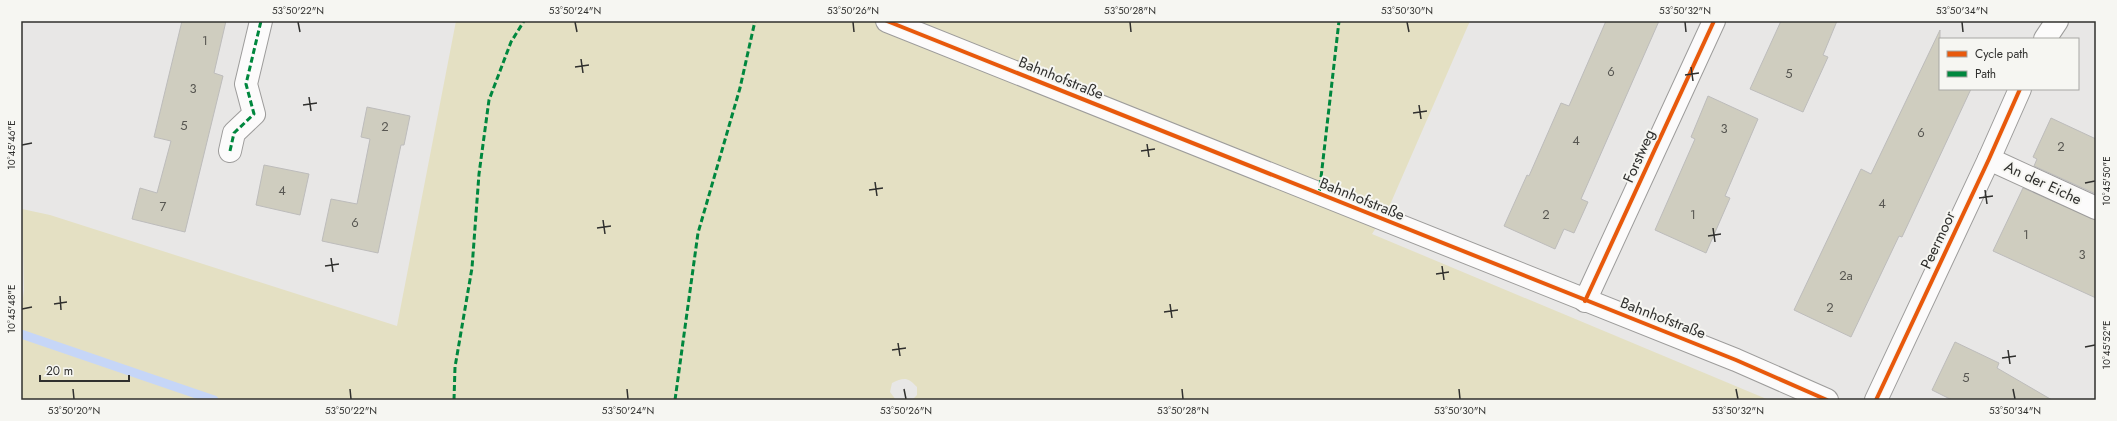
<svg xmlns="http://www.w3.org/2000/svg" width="2117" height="421" viewBox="0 0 2117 421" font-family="Jost,sans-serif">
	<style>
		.green { fill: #e4e0c3 }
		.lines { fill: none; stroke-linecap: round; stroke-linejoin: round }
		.stream { stroke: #c6d6f7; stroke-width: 9 }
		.building { fill: #cfcdbf; stroke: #bdbcbb }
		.minor-casing { stroke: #9d9c9b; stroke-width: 24 }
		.minor { stroke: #fcfbfb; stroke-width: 22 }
		.quiet { stroke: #00873e; stroke-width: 3; stroke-dasharray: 6 3; stroke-linecap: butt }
		.cycleway-casing { stroke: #f6f6f2; stroke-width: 6 }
		.cycleway { stroke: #e8590c; stroke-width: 4 }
		.ticks { fill: none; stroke: #30302e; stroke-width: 1.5 }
		.labels { text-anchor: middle; stroke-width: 4; stroke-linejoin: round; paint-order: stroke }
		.number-label { font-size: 13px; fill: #585752 }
		.street-label { font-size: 15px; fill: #30302e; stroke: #f6f6f2 }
		.neatline { fill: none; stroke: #30302e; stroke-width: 1.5 }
		.ticks-label { font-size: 10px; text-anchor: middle; fill: #30302e }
	</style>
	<rect width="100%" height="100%" fill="#e8e7e6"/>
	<path class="green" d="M 456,21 L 1470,21 L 1389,207 L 1372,234 L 1769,400 L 912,400 L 917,395 L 917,387 C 908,377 904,377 892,383 L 890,392 L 896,400 L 21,400 L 21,314 L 24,290 L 22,209 L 50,215 L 397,326 Z"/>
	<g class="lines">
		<polyline class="stream" points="21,334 214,400"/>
	</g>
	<g class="building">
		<polygon points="182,21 226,21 214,73 223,76 185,232 132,219 140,188 157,193 171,141 154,137"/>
		<polygon points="1606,21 1659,21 1581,199 1588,202 1574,233 1564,229 1555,249 1504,226 1527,175 1529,176 1561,103 1569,106"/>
		<polygon points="1781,21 1837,21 1823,55 1828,57 1803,112 1750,89"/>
		<polygon points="1940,30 1940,89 1971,89 1902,237 1899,236 1851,337 1794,310 1861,169 1871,174"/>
		<polygon points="1708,96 1758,119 1725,196 1730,198 1706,253 1655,230 1695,139 1691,137"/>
		<polygon points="367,107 410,116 404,145 401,145 378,253 322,241 331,199 357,204 370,139 361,137"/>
		<polygon points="2051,118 2096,139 2096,194 2034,166 2037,159 2033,157"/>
		<polygon points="264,165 309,174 300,215 256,205"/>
		<polygon points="2023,188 2096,220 2096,298 1993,251"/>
		<polygon points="1955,342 1999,363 1997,368 2052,400 1952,400 1932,390"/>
	</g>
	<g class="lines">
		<g class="minor-casing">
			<g id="minor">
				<polyline points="887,21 1736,360 1827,400"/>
				<polyline points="2045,39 2057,21"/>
				<polyline points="230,151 234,133 254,114 246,84 261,21"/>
				<polyline points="1989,159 2096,208"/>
				<polyline points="1585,301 1714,21"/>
				<polyline points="1876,400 1989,159 2020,89"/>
			</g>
		</g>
		<use href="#minor" class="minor"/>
		<g class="quiet">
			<polyline points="230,151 234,133 254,114 246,84 261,21"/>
			<polyline points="1319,195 1339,21"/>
			<polyline points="454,400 455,367 472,268 479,174 489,100 511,42 524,21"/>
			<polyline points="675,400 698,233 740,88 755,21"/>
		</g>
		<g class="cycleway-casing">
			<g id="cycleway">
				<polyline points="887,21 1736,360 1827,400"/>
				<polyline points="1585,301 1714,21"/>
				<polyline points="1876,400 1989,159 2020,89"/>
			</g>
		</g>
		<use href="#cycleway" class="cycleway"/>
	</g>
	<path class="ticks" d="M 298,22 L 300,32M 575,22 L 577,32M 853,22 L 854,32M 1130,22 L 1131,32M 1407,22 L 1409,32M 1685,22 L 1686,32M 1962,22 L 1963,32M 581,59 L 583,73M 575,67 L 589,65M 1691,67 L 1693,81M 1685,75 L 1699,73M 309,97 L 311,111M 303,105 L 317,103M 1419,105 L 1421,119M 1413,113 L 1427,111M 1147,144 L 1149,157M 22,145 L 32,143M 1141,151 L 1155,149M 875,182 L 877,196M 2085,183 L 2095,181M 869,190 L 883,188M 1985,190 L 1987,204M 1979,198 L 1993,196M 603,220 L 605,234M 597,228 L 611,226M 1713,228 L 1715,242M 1708,236 L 1721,234M 331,258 L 333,272M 325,266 L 339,264M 1442,266 L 1444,280M 1436,274 L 1449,272M 60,296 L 61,310M 54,304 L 67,302M 1170,304 L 1172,318M 22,309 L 32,307M 1164,312 L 1178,310M 898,343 L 900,356M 2085,347 L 2095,345M 892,350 L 906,348M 2008,350 L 2010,364M 2002,358 L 2016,356M 73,389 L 74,399M 350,389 L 351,399M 627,389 L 628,399M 904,389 L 906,399M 1182,389 L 1183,399M 1459,389 L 1460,399M 1736,389 L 1738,399M 2013,389 L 2015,399"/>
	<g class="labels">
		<g class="number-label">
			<text x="205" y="45">1</text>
			<text x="1611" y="76">6</text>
			<text x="1789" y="78">5</text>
			<text x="193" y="93">3</text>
			<text x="184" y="130">5</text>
			<text x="385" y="131">2</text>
			<text x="1724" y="133">3</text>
			<text x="1921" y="137">6</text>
			<text x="1576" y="145">4</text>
			<text x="2061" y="151">2</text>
			<text x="282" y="195">4</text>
			<text x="1882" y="208">4</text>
			<text x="163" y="211">7</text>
			<text x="1546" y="219">2</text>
			<text x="1693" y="219">1</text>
			<text x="355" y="227">6</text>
			<text x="2026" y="239">1</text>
			<text x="2082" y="259">3</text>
			<text x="1846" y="280">2a</text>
			<text x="1830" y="312">2</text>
			<text x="1966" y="382">5</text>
		</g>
		<g class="street-label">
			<text transform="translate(1061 78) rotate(22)" y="5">Bahnhofstraße</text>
			<text transform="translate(1639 156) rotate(-66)" y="5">Forstweg</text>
			<text transform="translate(2043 183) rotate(25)" y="5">An der Eiche</text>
			<text transform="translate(1362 199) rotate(22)" y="5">Bahnhofstraße</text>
			<text transform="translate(1938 240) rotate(-65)" y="5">Peermoor</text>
			<text transform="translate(1663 318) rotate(21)" y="5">Bahnhofstraße</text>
		</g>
	</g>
	<rect width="2117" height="421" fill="none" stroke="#f6f6f2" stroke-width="44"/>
	<rect x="1939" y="38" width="140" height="52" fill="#f6f6f2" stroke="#a7a7a4"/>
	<rect x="1947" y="51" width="20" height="6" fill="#e8590c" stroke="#a7a7a4"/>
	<text x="1975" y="58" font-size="12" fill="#30302e">Cycle path</text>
	<rect x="1947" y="71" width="20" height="6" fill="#00873e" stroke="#a7a7a4"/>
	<text x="1975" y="78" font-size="12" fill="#30302e">Path</text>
	<path d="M40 375v6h89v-6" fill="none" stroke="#30302e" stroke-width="2"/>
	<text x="46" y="375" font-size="12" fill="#30302e" stroke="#f6f6f2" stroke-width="3" paint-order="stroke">20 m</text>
	<rect x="22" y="22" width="2073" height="377" class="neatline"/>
	<g class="ticks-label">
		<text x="298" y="14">53°50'22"N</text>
		<text x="575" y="14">53°50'24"N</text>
		<text x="853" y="14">53°50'26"N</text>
		<text x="1130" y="14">53°50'28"N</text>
		<text x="1407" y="14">53°50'30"N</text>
		<text x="1685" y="14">53°50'32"N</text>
		<text x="1962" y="14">53°50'34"N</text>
		<text transform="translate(11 145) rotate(-90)" y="4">10°45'46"E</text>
		<text transform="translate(2106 181) rotate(-90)" y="4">10°45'50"E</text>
		<text transform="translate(11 309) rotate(-90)" y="4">10°45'48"E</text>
		<text transform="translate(2106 345) rotate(-90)" y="4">10°45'52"E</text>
		<text x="74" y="414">53°50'20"N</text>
		<text x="351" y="414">53°50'22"N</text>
		<text x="628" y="414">53°50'24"N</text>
		<text x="906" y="414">53°50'26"N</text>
		<text x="1183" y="414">53°50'28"N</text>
		<text x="1460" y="414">53°50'30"N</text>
		<text x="1738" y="414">53°50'32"N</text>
		<text x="2015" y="414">53°50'34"N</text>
	</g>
</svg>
